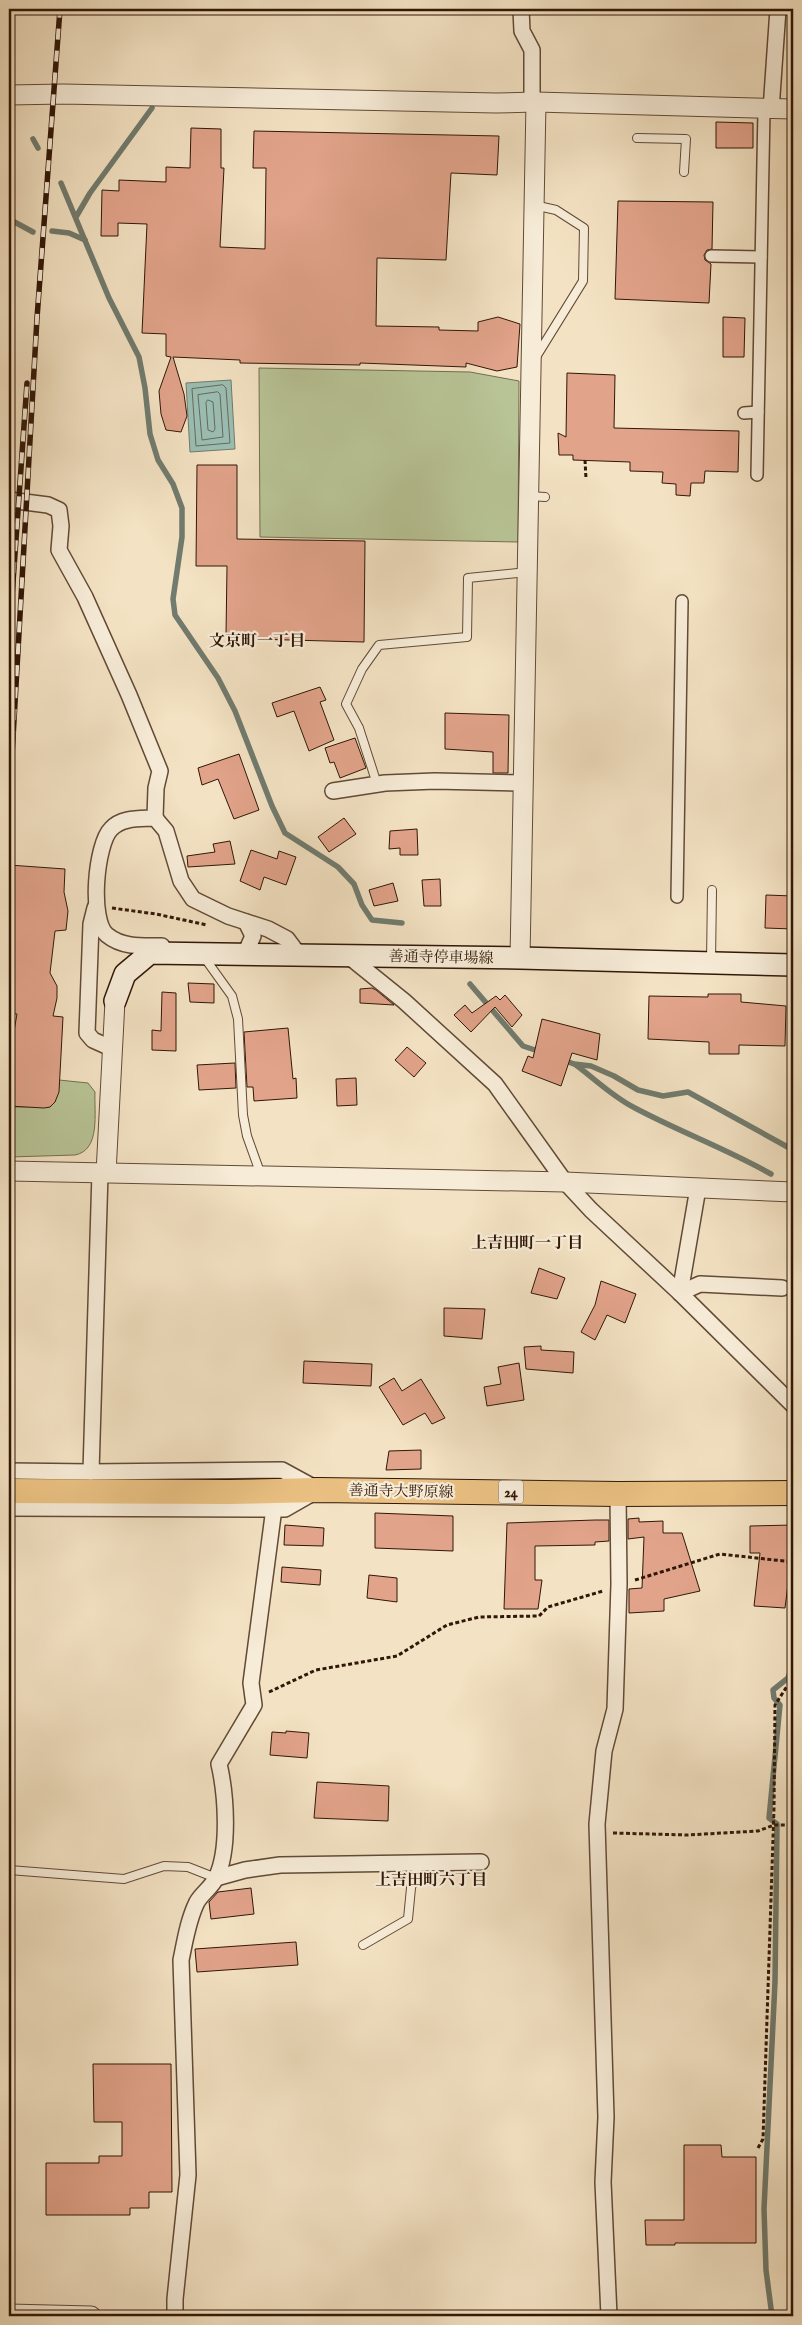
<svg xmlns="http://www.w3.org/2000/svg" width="802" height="2325" viewBox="0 0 802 2325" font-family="'IM FELL English','Noto Serif JP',serif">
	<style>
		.green { fill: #b8c496; stroke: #746e4e }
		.water { fill: #9bbeb3; stroke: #717b6e }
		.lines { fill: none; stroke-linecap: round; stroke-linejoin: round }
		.shore { stroke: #666a5d; stroke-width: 1 }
		.stream { stroke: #717b6e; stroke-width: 5.5 }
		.building { fill: #e1a38a; stroke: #311707 }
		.service-casing { stroke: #624a36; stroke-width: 10 }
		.pedestrian-casing { stroke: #624a36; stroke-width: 14 }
		.minor-casing { stroke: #624a36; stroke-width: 18 }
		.tertiary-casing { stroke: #624a36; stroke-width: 21 }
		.secondary-casing { stroke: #311707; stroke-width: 24 }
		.primary-casing { stroke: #311707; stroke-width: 26 }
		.path { stroke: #311707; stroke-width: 3; stroke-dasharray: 4 2.5; stroke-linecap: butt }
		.service { stroke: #f7ecd8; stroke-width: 8 }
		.pedestrian { stroke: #f7ecd8; stroke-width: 11 }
		.minor { stroke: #f7ecd8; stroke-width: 15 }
		.tertiary { stroke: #f7ecd8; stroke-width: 19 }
		.secondary { stroke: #f7ecd8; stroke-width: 21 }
		.primary { stroke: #eac182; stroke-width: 24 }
		.rail-casing { stroke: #311707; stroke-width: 5.5 }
		.rail { stroke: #f7ecd8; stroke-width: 4; stroke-dasharray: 11; stroke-linecap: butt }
		.labels { text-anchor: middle; stroke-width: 4.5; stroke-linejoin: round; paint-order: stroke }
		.shield { fill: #f7ecd8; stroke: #6c5746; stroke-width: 1 }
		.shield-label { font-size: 14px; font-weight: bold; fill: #311707 }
		.street-label { font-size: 15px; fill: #311707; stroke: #f7ecd8 }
		.neighbourhood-label { font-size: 16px; font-weight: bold; fill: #311707; stroke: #f7ecd8 }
	</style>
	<rect width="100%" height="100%" fill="#f3e2c3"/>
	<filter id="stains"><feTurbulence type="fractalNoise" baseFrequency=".004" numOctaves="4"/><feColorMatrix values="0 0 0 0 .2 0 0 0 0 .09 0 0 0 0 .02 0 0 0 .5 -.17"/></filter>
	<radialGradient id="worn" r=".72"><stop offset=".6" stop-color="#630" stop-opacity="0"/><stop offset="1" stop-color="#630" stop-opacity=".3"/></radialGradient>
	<g class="green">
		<polygon points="259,368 470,372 519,381 518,542 260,537"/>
		<path d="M 59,1080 L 88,1083 L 95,1092 C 94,1112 101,1150 75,1155 L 9,1157 L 9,1107 L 50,1107 C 58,1099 59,1090 59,1080 Z"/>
	</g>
	<polygon class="water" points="231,380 235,449 190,452 186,383"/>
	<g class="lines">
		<g class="shore">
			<polygon points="223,385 226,388 230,443 196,446 192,389"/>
			<polygon points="218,392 220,394 223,437 202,440 198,395"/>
			<polygon points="208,400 213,402 215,429 213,432 208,430 206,403"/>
		</g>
		<g class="stream">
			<polyline points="33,139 38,148"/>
			<polyline points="61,183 109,298 139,357 145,388 150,434 158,460 173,484 182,508 182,537 173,599 175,615 218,678 235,711 272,806 285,833 338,867 354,884 362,905 372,920 402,923"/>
			<polyline points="76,217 90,193 152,108"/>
			<polyline points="9,219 33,232"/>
			<polyline points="52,231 69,233 85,240"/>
			<polyline points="470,984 523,1046 541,1052"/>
			<polyline points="563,1060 574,1064 591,1066 614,1076 638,1090 663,1096 688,1092 793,1150"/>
			<path d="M 576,1065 C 596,1080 613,1097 635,1108 C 680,1132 727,1149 771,1174"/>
			<polyline points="772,2316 766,2270 764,2209 775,1982 777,1824 769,1818 780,1705 774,1698 773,1690 788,1678 793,1663"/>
		</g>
	</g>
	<g class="building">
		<polygon points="716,122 753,123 753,148 716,148"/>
		<polygon points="191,128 221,129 221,168 224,168 220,247 265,249 266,168 253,168 254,131 499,136 497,175 451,173 446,260 377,258 376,326 439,327 439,330 478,331 478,322 498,317 520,324 517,367 497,371 466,363 466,367 360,363 360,365 240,363 240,360 173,357 184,394 187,416 181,432 166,430 161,414 159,391 171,357 166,356 166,334 142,333 147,224 118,223 118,236 101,236 102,190 119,191 119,180 166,182 166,167 190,168"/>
		<polygon points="618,201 713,202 712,249 707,250 704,255 705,260 711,264 709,303 615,299"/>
		<polygon points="723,317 745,318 744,357 723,357"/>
		<polygon points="567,373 615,375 614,428 739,431 738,472 705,471 704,483 691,483 690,496 676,495 676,484 662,483 663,472 630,471 630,462 573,460 573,455 559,455 558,433 566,437"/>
		<polygon points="197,465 237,465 237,539 365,541 364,642 253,639 253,636 226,635 227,566 196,566"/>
		<polygon points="320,687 326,700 320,702 334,740 309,751 294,711 277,717 272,703"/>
		<polygon points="445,713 509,715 508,773 493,773 493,752 445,749"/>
		<polygon points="355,738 366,768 340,778 334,762 330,763 325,748"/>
		<polygon points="239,754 259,810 234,819 218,779 202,785 198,768"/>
		<polygon points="344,818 356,834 329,852 318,837"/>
		<polygon points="417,829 418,855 400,855 400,848 389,849 390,831"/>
		<polygon points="230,841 235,864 188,867 187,856 215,852 213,844"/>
		<polygon points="251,850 277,859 279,851 296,857 286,885 264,877 260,890 240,881"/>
		<polygon points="9,865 65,869 64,892 68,911 66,930 55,931 50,973 57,986 57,998 53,1016 63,1017 59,1092 55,1102 50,1107 44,1108 9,1106 12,1062 9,1060 17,1014 9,1013"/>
		<polygon points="440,879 441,906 424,906 422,880"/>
		<polygon points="393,883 398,901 374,906 369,890"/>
		<polygon points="766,895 793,896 793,929 765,928"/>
		<polygon points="188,983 214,984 214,1003 190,1002"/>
		<polygon points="372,988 376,990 394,1005 360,1003 360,989"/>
		<polygon points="162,992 176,993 176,1051 152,1050 152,1030 161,1031"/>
		<polygon points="708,994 741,994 741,1002 786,1006 785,1046 739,1045 739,1054 709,1054 709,1042 648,1039 649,996 708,997"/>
		<polygon points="505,995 522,1015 512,1027 495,1007 471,1032 454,1015 465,1005 472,1013 496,996 500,1000"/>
		<polygon points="542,1019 600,1034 597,1060 572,1053 561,1086 522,1071 528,1056 533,1058"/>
		<polygon points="288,1028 293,1079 296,1078 297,1098 254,1101 253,1087 247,1087 244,1032"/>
		<polygon points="407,1047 426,1063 414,1077 395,1060"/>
		<polygon points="235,1063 236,1088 199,1090 197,1065"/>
		<polygon points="356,1078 357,1105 337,1106 336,1079"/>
		<polygon points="539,1268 565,1278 557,1299 531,1293"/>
		<polygon points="601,1281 636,1294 625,1323 607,1315 595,1340 581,1332 595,1305"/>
		<polygon points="444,1308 485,1309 482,1339 444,1336"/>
		<polygon points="541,1346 541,1350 574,1352 573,1373 526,1369 524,1347"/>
		<polygon points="304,1361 372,1364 371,1386 303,1383"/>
		<polygon points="519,1363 524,1400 487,1406 484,1387 501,1384 498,1367"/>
		<polygon points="394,1378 402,1391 421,1379 445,1418 432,1424 425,1413 403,1425 379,1387"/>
		<polygon points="421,1450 421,1469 386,1470 389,1451"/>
		<polygon points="375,1513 453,1516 453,1551 375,1548"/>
		<polygon points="639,1518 639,1522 663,1521 663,1533 682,1533 700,1591 664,1599 664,1611 629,1613 629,1589 642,1588 644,1537 628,1539 628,1519"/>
		<polygon points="595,1520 609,1520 609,1541 595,1542 595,1545 535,1546 535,1580 542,1580 538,1609 504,1609 507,1523"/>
		<polygon points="285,1525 324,1528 323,1546 284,1545"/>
		<polygon points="793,1525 793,1553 792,1553 785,1608 754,1606 760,1553 750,1553 750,1526"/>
		<polygon points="282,1567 321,1570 320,1585 281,1582"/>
		<polygon points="369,1575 397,1578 397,1602 367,1598"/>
		<polygon points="286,1731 309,1733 307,1758 270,1755 272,1732 286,1733"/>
		<polygon points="317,1782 389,1786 388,1821 314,1818"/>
		<polygon points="251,1888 254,1914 211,1919 209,1902 218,1892"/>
		<polygon points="296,1942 298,1965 197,1972 195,1949"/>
		<polygon points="93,2064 171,2064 172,2192 149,2192 149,2208 130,2208 130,2215 46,2215 46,2163 99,2163 99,2156 122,2156 122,2122 94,2122"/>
		<polygon points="684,2145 721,2145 722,2157 756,2157 756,2243 675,2243 675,2245 646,2245 645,2220 684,2220"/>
	</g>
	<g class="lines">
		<g class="service-casing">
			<g id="service">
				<polyline points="637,138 686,139 684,172"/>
				<polyline points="534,205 556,210 584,228 583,281 536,357"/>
				<polyline points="529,496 545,497"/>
				<polyline points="377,784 359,728 346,704 362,669 379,645 467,637 468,578 527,572"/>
				<polyline points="204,957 232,996 238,1019 243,1115 247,1136 261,1175"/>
				<polyline points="711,961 712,890"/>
				<polyline points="9,1870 124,1879 164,1866 188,1867 216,1878"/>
				<polyline points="363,1945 408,1919 411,1888 418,1863"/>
			</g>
		</g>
		<g class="pedestrian-casing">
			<g id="pedestrian">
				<polyline points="711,256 761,257"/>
				<polyline points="744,413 758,412"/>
				<polyline points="757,475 764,110"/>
				<polyline points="677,897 682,601"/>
			</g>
		</g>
		<g class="minor-casing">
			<g id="minor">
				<polyline points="521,9 522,31 532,50 532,102"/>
				<polyline points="771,110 778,9"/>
				<polyline points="9,500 48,505 59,510 61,526 59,550 85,597 129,695 160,771 156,788 155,818"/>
				<polyline points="333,791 385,783 435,781 524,783"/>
				<polyline points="95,908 91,924 87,1033 93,1040 113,1049"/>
				<path d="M 162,946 C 143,946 123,948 107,935 C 89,920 96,844 111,829 C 122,817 140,819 155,818 L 166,831 L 181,881 L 193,899 L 228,916 L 268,929 L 287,939 L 299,955"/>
				<polyline points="245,954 253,936 246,922"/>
				<polyline points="347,955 404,1001 495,1084 565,1182 591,1210 680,1293 793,1405"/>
				<polyline points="100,1173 91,1472 282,1470 315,1488"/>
				<polyline points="680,1293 698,1188"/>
				<polyline points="680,1293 700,1284 782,1288"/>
				<polyline points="9,1471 91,1472"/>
				<polyline points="9,1508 285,1509 313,1493"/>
				<polyline points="216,1878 245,1870 280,1865 481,1862"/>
				<path d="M 175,2316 L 175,2299 L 188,2175 L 181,1960 C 185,1941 188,1920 197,1902 C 202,1893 212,1887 216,1878 C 230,1850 226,1794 219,1764 L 254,1705 L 251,1683 L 274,1508"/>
				<polyline points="609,2316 603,2182 606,2117 597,1824 604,1751 615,1709 619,1584 618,1494"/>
			</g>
		</g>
		<g class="tertiary-casing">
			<g id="tertiary">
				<polyline points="9,95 63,94 496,103 536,102 793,109"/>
				<polyline points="520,958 536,102"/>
				<polyline points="9,1171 565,1182 793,1192"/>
				<polyline points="106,1173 115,1001"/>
				<polyline points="9,2314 91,2316"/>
			</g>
		</g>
		<g class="secondary-casing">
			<polyline id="secondary" points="115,1001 125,974 150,953 520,958 793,965"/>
		</g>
		<g class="primary-casing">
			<polyline id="primary" points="9,1491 229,1492 318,1490 618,1494 793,1493"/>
		</g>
		<g class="path">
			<polyline points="585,460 586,479"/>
			<polyline points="112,908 156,914 207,925"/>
			<polyline points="635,1580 720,1554 793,1562"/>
			<polyline points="269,1692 316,1670 397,1656 447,1625 479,1617 539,1616 548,1607 603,1591"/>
			<polyline points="613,1833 688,1835 758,1831 774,1825 793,1825"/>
			<polyline points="758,2148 763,2139 774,1808 775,1705 793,1677"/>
		</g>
		<use href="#service" class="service"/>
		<use href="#pedestrian" class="pedestrian"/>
		<use href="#minor" class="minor"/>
		<use href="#tertiary" class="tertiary"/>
		<use href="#secondary" class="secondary"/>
		<use href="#primary" class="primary"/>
		<g class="rail-casing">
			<g id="rail">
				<polyline points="9,639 27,383"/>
				<polyline points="9,808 37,318 60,9"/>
			</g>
		</g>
		<use href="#rail" class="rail"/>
	</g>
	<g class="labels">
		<rect class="shield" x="498.5" y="1480.5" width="25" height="23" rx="4"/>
		<g class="shield-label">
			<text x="511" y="1497">24</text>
		</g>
		<g class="street-label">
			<text transform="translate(441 957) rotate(1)" y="5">善通寺停車場線</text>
			<text transform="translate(401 1491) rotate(1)" y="5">善通寺大野原線</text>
		</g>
		<g class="neighbourhood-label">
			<text x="257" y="646">文京町一丁目</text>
			<text x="527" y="1248">上吉田町一丁目</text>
			<text x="431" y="1885">上吉田町六丁目</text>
		</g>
	</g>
	<rect width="802" height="2325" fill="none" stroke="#f3e2c3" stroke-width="30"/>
	<rect x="10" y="10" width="782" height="2305" fill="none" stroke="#311707" stroke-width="2.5"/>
	<rect x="15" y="15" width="772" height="2295" fill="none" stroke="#311707"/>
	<rect width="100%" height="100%" filter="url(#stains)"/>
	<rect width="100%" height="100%" fill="url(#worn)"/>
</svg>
